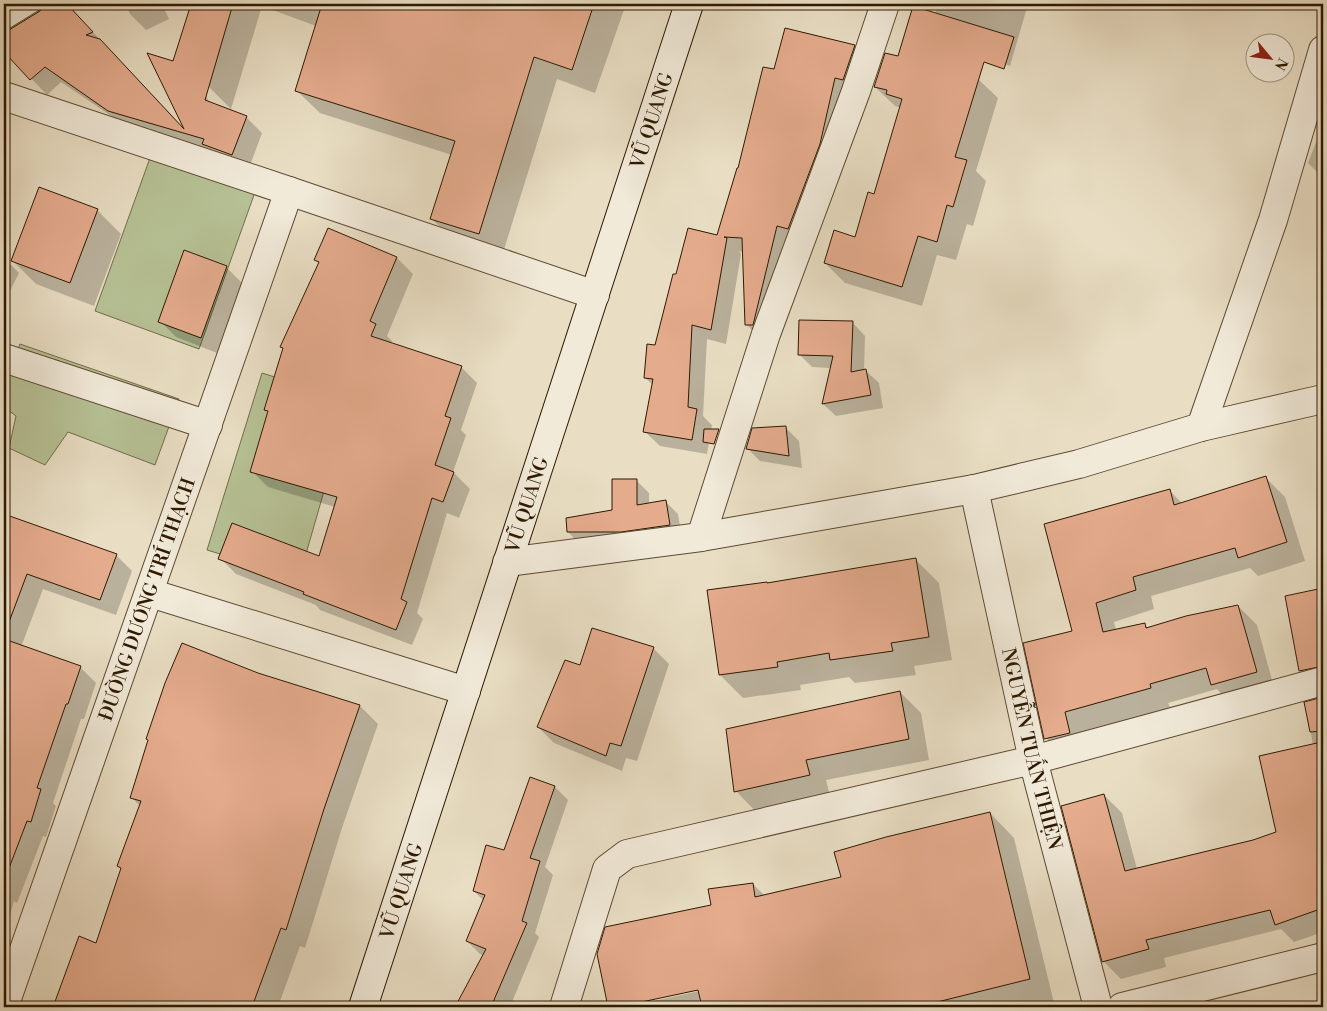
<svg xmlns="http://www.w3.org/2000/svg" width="1327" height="1011" viewBox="0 0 1327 1011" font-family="'Libre Bodoni',serif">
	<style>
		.green { fill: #b6c195; stroke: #726d4a }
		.shadow { fill: #0003; fill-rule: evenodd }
		.building { fill: #e4ab8d; stroke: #2e1900 }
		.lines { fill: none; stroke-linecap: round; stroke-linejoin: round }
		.service-casing { stroke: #5d4a31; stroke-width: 16 }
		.minor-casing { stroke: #5d4a31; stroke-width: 30 }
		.secondary-casing { stroke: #2e1900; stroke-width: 30 }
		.service { stroke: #f1ead9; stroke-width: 14 }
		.minor { stroke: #f1ead9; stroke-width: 28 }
		.secondary { stroke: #f1ead9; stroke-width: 28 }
		.labels { text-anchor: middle; stroke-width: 4; stroke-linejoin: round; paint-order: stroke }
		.street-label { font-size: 19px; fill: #2e1900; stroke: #f1ead9 }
	</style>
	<rect width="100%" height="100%" fill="#e9dec4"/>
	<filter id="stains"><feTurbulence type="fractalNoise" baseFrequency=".004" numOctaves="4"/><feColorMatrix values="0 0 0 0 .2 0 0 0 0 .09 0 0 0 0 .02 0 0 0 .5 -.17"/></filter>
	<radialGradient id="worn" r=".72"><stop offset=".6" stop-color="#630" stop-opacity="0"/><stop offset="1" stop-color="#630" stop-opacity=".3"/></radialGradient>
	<g class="green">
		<polygon points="155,144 259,181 199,349 95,311"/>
		<polygon points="20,344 179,399 155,465 68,432 45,465 9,448 16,416 4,407 4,384"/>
		<polygon points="262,373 350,401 299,578 207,550"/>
	</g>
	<g class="shadow">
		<polygon points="4,4 69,4 76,14 186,132 199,81 210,104 246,117 262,133 248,171 126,126 61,82 47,95 6,52 12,29 4,21"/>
		<polygon points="125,4 162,4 169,19 146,30 130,14"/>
		<polygon points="208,4 626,4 595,93 557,79 502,256 455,242 432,219 452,155 320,113 296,90 316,26 262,6 231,109 209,87 192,12 203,15"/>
		<polygon points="852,4 898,4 886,17"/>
		<polygon points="938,4 1028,4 1010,66 952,44 932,24"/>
		<polygon points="854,46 869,61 761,339 746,324 743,248 742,252 739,251 741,254 726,344 707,339 703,416 712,425 707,454 660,446 644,431 653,385 645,378 677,276 718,237 739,169 775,71"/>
		<polygon points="978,79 998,98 976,171 986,181 973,226 967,224 956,260 937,255 922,306 845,283 825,263 856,238 874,195 901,108 895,106 875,87"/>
		<polygon points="1323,124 1323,178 1308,163"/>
		<polygon points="40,189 98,211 121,234 94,306 36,284 13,261"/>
		<polygon points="4,258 19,273 4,303"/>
		<polygon points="397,258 413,274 387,336 392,341 390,344 461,367 477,383 461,430 466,435 453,472 470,489 459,518 447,513 417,613 423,619 412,645 320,610 316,605 236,574 220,558 320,558 335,507 268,487 252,471 269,412 266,410 319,263 316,260"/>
		<polygon points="226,267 242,283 217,353 176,337 160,321"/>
		<polygon points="853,323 865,336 864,371 866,371 879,383 883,408 836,416 823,404 831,368 812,367 799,354"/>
		<polygon points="786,428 799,441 802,468 760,461 747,448"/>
		<polygon points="1266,478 1285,497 1305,561 1258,576 1250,568 1151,596 1154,609 1114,622 1116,630 1144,625 1148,628 1238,606 1257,625 1275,691 1231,704 1217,689 1168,703 1170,707 1083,731 1088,752 1065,757 1046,738 1074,632 1169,490 1183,504"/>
		<polygon points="636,480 649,493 649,504 665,501 678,514 682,538 581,545 568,532 613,511"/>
		<polygon points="4,516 116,555 132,571 116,615 43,589 21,647 80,667 96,683 84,719 81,719 53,803 56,806 46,837 43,836 17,903 14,901 4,938"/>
		<polygon points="916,560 939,583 952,660 914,666 916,675 855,683 849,677 800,685 801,690 743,698 720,675 766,583"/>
		<polygon points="1323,590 1323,685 1316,687 1300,671 1286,597"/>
		<polygon points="653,648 669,664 637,761 626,758 622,771 554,743 538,727 581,667"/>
		<polygon points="258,674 360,706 378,724 342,828 305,948 300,946 278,1007 54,1007 79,938 97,944 122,869 118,866 140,806 131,797"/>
		<polygon points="900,692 921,713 929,760 826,780 830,796 756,812 736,791"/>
		<polygon points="1323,698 1323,932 1294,942 1281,929 1164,958 1166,967 1121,979 1103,961 1104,795 1122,813 1137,869 1253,841 1277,833 1313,745 1306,703"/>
		<polygon points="555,787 568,800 545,867 553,875 535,933 539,937 510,1007 457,1007 484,956 480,954 467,941 484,901 474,891"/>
		<path d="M 990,813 L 1014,838 L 1054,1003 L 1036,1007 L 609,1007 L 598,954 L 712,906 L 753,884 L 765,896 L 842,878 ZM 704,988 L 704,990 L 626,1007 L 626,1004 Z"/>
	</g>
	<g class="building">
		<polygon points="44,4 67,4 93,32 86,35 100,39 184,129 147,53 173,61 191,4 233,4 205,100 247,116 232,155 202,144 204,139 108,111 45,67 30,80 4,52 4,32 9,30 40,11"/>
		<polygon points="322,4 594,4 572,70 534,57 479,234 430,219 455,141 295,91"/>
		<polygon points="913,6 1014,37 1004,69 984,62 955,157 967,160 953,207 947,205 937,242 918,236 902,287 824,263 834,230 855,237 868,192 874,194 902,99 886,94 887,90 874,87 885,53 898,56"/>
		<polygon points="785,28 855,45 843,80 835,78 820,144 788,229 777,226 753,325 745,325 742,238 724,237 727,238 711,330 692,325 688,407 697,409 692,440 643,432 653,379 644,378 647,344 655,345 673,274 676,274 688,228 717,235 737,168 738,168 763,67 774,69"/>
		<polygon points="39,187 98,209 70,283 11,261"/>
		<polygon points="328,228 397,257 370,321 376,324 371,336 462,366 445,416 451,418 435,465 454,472 443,502 432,498 401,599 407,602 396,630 303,594 304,592 218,559 232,523 319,556 337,497 250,472 268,411 264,410 283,348 280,347 319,262 314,260"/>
		<polygon points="184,250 227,266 201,338 158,322"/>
		<polygon points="799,320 853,321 851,372 866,369 871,395 822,404 833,356 798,355"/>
		<polygon points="786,426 789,456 746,449 752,428"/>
		<polygon points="704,429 719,429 714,444 703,442"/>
		<polygon points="1266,476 1287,542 1238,558 1235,548 1133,577 1136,590 1096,603 1103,632 1145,623 1146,628 1186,616 1238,605 1257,672 1211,685 1206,668 1150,684 1151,688 1065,712 1070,733 1044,739 1023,643 1072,631 1044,524 1170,489 1174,505"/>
		<polygon points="612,479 637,479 637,505 666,500 670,525 621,532 567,532 566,518 612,510"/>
		<polygon points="4,514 117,554 100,600 27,574 6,630 4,630"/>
		<polygon points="916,558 929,637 891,643 893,651 830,660 829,653 777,662 778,667 719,675 707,590 767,582 767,583"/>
		<polygon points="1323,588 1323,666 1299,671 1285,596"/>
		<polygon points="592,628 654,647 621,746 610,743 606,756 537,727 565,660 580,665"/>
		<polygon points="4,639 81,666 68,704 66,704 37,788 41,789 31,822 27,821 6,876 4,875"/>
		<polygon points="182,643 258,673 360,705 324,809 286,930 281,928 252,1007 53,1007 79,936 96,943 121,868 117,866 141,801 130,798 148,740 146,739 165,683"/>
		<polygon points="900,691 909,739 806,760 810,775 734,792 726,729"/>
		<polygon points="1323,697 1323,731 1310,732 1304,702"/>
		<polygon points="1317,743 1323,770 1323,908 1275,925 1270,910 1146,940 1149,949 1102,962 1061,806 1104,794 1125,871 1253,840 1276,832 1259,756"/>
		<polygon points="530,777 555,786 530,858 540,861 522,921 527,923 491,1007 455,1007 486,949 466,941 485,895 473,891 486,845 504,850"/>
		<polygon points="990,812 1030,979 917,1007 702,1007 698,990 618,1007 608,1007 597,954 605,927 711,905 708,889 753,883 755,897 841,877 834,852 886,837"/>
	</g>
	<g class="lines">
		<g class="service-casing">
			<polyline id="service" points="4,23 35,4"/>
		</g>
		<g class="minor-casing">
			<g id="minor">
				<polyline points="4,96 289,191 595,295"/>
				<polyline points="4,358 208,425"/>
				<polyline points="1201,427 1273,220 1323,50"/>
				<path id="s1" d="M 974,489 L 1033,760 L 1098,1007"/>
				<polyline points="701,537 766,334 856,91 885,4"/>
				<polyline points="507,562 701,537 974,489 1079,464 1201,427 1323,399"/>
				<polyline points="150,593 466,691"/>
				<path id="s2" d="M 4,1007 L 289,191"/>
				<polyline points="564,1007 607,869 627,854 1033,760 1323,681"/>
				<polyline points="1122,1007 1323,957"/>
			</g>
		</g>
		<g class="secondary-casing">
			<g id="secondary">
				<path id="s3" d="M 363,1007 L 689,4"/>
			</g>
		</g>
		<use href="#service" class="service"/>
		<use href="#minor" class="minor"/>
		<use href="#secondary" class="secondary"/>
	</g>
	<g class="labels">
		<g class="street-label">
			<text dy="7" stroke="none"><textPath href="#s3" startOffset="932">VŨ QUANG</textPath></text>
			<text dy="7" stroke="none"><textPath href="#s3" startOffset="528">VŨ QUANG</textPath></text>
			<text dy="7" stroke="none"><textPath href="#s2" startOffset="432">ĐƯỜNG DƯƠNG TRÍ THẠCH</textPath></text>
			<text dy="7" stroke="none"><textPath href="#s1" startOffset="266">NGUYỄN TUẤN THIỆN</textPath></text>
			<text dy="7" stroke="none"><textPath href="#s3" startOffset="122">VŨ QUANG</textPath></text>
		</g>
	</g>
	<rect width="1327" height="1011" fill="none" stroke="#e9dec4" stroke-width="20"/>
	<rect x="5" y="5" width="1317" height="1001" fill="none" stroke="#2e1900" stroke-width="2.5"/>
	<rect x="10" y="10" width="1307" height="991" fill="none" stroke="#2e1900"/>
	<g transform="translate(1270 58) rotate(119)"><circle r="24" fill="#f1ead9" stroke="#a39682"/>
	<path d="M0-4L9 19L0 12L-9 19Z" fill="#8f2418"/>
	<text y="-8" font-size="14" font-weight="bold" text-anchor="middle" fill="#2e1900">N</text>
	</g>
	<rect width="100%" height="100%" filter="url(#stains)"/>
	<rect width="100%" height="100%" fill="url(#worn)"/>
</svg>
